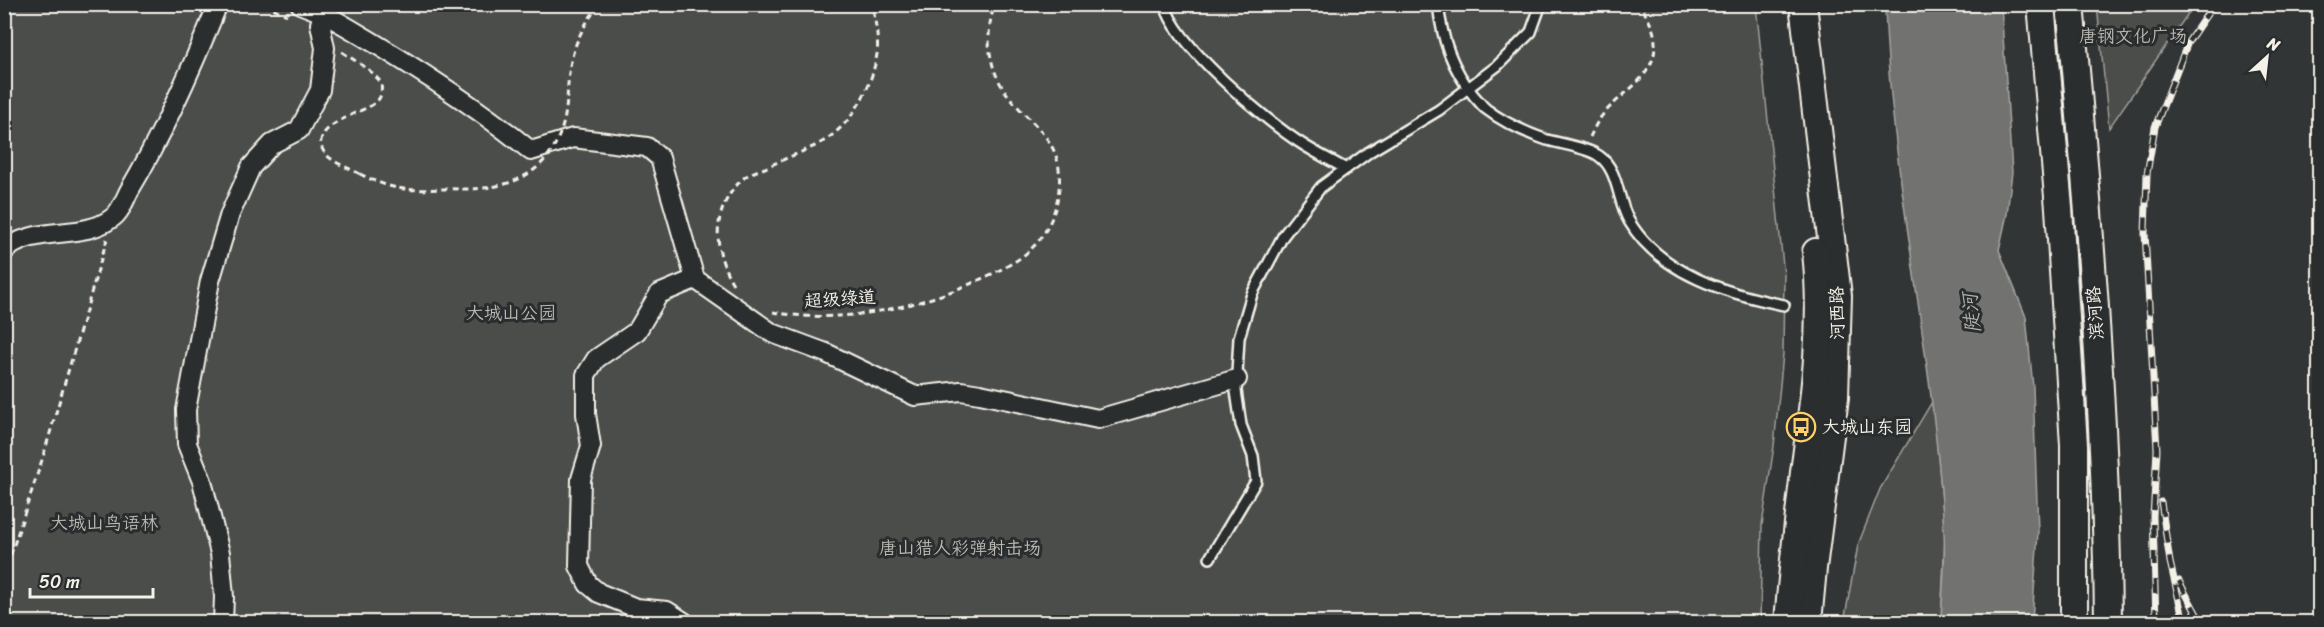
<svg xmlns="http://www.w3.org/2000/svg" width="2324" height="627" viewBox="0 0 2324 627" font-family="Sriracha,'LXGW WenKai TC',sans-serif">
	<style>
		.green { fill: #4b4d4c; stroke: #a09f9a; stroke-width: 1.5 }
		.water { fill: #727370; stroke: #a6a5a0; stroke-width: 1.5 }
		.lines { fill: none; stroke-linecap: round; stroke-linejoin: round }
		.lane-casing { stroke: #f4f1e8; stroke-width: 14 }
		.street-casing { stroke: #f4f1e8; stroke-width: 22 }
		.secondary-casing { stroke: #f4f1e8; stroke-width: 30 }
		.path { stroke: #f4f1e8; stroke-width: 3; stroke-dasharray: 6 4.5; stroke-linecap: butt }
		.lane { stroke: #2a2d2e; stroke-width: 9 }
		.street { stroke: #2a2d2e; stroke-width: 18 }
		.secondary { stroke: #2a2d2e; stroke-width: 26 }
		.rail-casing { stroke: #f4f1e8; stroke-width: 7 }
		.rail { stroke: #2a2d2e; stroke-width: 4.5; stroke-dasharray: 14; stroke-linecap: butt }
		.path-bridge { stroke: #f4f1e8; stroke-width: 3; stroke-dasharray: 6 4.5; stroke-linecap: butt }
		.labels { text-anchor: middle; stroke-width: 6; stroke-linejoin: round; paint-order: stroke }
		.park-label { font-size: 18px; fill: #b9b8b1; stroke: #2a2d2e }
		.street-label { font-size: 18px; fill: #f4f1e8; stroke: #2a2d2e }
		.poi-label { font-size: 18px; fill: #f4f1e8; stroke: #2a2d2e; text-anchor: start }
		.water-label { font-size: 20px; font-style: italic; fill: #b3b2ac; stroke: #2a2d2e }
	</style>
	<rect width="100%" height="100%" fill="#323535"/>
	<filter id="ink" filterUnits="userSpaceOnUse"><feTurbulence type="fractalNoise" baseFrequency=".0167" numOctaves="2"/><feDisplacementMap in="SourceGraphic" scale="12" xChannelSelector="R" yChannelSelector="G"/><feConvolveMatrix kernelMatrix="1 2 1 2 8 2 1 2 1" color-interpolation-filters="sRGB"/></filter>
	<g filter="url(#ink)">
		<g class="green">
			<polygon points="4,5 1756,5 1784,275 1783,354 1774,446 1762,525 1760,622 5,622"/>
			<polygon points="2097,5 2194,5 2109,128"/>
			<polygon points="1933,400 1945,534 1941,622 1844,622 1858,545 1880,489"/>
		</g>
		<path class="water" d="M 1885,5 L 2001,5 L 2012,172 L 2007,214 L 1999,250 L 2026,317 L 2033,387 L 2038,532 L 2032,622 L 1941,622 C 1942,593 1946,562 1944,532 C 1934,355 1891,181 1885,5 Z"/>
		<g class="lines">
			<g class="lane-casing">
				<g id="lane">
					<path d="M 1165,4 C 1173,43 1268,123 1302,144 C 1316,153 1332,161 1346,169"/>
					<path d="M 1438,4 C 1442,40 1452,68 1474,96 C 1478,100 1482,106 1486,109 C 1503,122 1527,133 1547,140 C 1559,143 1591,149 1599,156 C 1619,170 1617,200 1629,221 C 1660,274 1728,294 1784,305"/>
					<polyline points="1210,558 1256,481 1253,456 1241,425 1236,391 1239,338 1252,294 1283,236 1321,187 1369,152 1439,110 1497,66 1531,32 1541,4"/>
				</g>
			</g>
			<g class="street-casing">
				<g id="street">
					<polyline points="300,4 323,13 329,5"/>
					<path d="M 4,251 C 34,224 83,241 112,218 C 120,213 125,199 129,191 C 164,132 192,68 218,4"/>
					<path d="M 223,622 L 224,597 L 220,553 L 202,481 L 187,444 L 186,410 L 210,281 L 230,214 L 251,167 L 272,144 L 299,130 L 320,90 L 325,48 L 320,24 L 323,13 C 395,54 466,98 531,151 L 573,138 L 647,147 L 660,158 L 695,279 L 772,333 L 826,353 L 915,396 L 961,391 L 980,394 L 1098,419 L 1237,379"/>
					<polyline points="684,622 667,611 636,608 599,593 588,584 579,566 581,479 591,446 586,414 586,375 596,359 637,331 659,294 695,279"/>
				</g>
			</g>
			<g class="secondary-casing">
				<g id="secondary">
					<polyline points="1803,4 1838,296 1835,397 1813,568 1808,622"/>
					<polyline points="2041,4 2059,208 2074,445 2074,622"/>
					<path d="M 2070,4 C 2089,210 2106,416 2108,622"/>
					<path d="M 1788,622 C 1792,572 1798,522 1804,472 C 1814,399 1824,326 1816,252"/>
				</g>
			</g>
			<g class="path">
				<polyline points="264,4 287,15"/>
				<path d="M 342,52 L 368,69 L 381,82 C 382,90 382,98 375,103 C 362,113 307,126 324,152 C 331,162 349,168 360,174"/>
				<path d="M 1590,137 C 1593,131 1596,123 1601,117 C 1622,90 1662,76 1654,34 C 1652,24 1645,14 1640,4"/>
				<path d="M 733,284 C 712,250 711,206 745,177 C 750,173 759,170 765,168 C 782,160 799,153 815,146 C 850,129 871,91 877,54 C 879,38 875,21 872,4"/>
				<path d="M 773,312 C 841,325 915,308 977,281 C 996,272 1017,263 1032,248 C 1052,229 1062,196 1059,169 C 1055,135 1026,120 1008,95 C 988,70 984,34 995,4"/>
				<polyline points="4,575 43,457 107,239"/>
			</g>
			<use href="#lane" class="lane"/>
			<use href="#street" class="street"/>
			<use href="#secondary" class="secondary"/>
			<g class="rail-casing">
				<g id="rail">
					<polyline points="2161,502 2170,562 2184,622"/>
					<polyline points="2179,581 2201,622"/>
					<polyline points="2156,622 2153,516 2157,450 2145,233 2147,174 2155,127 2188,42 2214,4"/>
				</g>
			</g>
			<use href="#rail" class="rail"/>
			<path class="path-bridge" d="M 360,174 C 372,180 385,186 398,188 C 418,192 439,188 458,189 C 510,190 550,175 564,121 C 568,103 567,84 570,66 C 574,43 585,22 600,4"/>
		</g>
	</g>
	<defs>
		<g id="bus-ring" transform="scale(1.5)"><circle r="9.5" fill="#2a2d2e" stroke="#ffd166" stroke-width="1.5"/><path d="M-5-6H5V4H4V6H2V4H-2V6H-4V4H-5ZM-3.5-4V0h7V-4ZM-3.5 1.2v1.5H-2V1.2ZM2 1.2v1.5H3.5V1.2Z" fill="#ffd166"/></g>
	</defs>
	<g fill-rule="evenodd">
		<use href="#bus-ring" x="1801" y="427"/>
	</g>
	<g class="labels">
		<g class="park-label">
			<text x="2133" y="42">唐钢文化广场</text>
			<text x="511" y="319">大城山公园</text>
			<text x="104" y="529">大城山鸟语林</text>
			<text x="960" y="554">唐山猎人彩弹射击场</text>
		</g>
		<g class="street-label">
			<text transform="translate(840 299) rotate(-4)" y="6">超级绿道</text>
			<text transform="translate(1837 313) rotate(-91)" y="6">河西路</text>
			<text transform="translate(2095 313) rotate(-94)" y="6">滨河路</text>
		</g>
		<g class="poi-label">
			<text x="1822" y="433">大城山东园</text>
		</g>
		<g class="water-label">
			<text transform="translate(1971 313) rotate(-96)" y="7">陡河</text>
		</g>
	</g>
	<rect width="2324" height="627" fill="none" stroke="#2a2d2e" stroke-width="24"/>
	<rect x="12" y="12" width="2300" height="603" fill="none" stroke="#f4f1e8" stroke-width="2" filter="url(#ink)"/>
	<g transform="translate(2267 57) rotate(27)" stroke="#2a2d2e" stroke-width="4.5" paint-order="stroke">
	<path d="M0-4.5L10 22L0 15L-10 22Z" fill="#f4f1e8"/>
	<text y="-9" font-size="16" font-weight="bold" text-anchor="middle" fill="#f4f1e8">N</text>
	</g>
	<path d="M30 588v9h123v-9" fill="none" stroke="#f4f1e8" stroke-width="3"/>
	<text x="39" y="588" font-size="18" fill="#f4f1e8" stroke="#2a2d2e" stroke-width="4.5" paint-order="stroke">50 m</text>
</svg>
